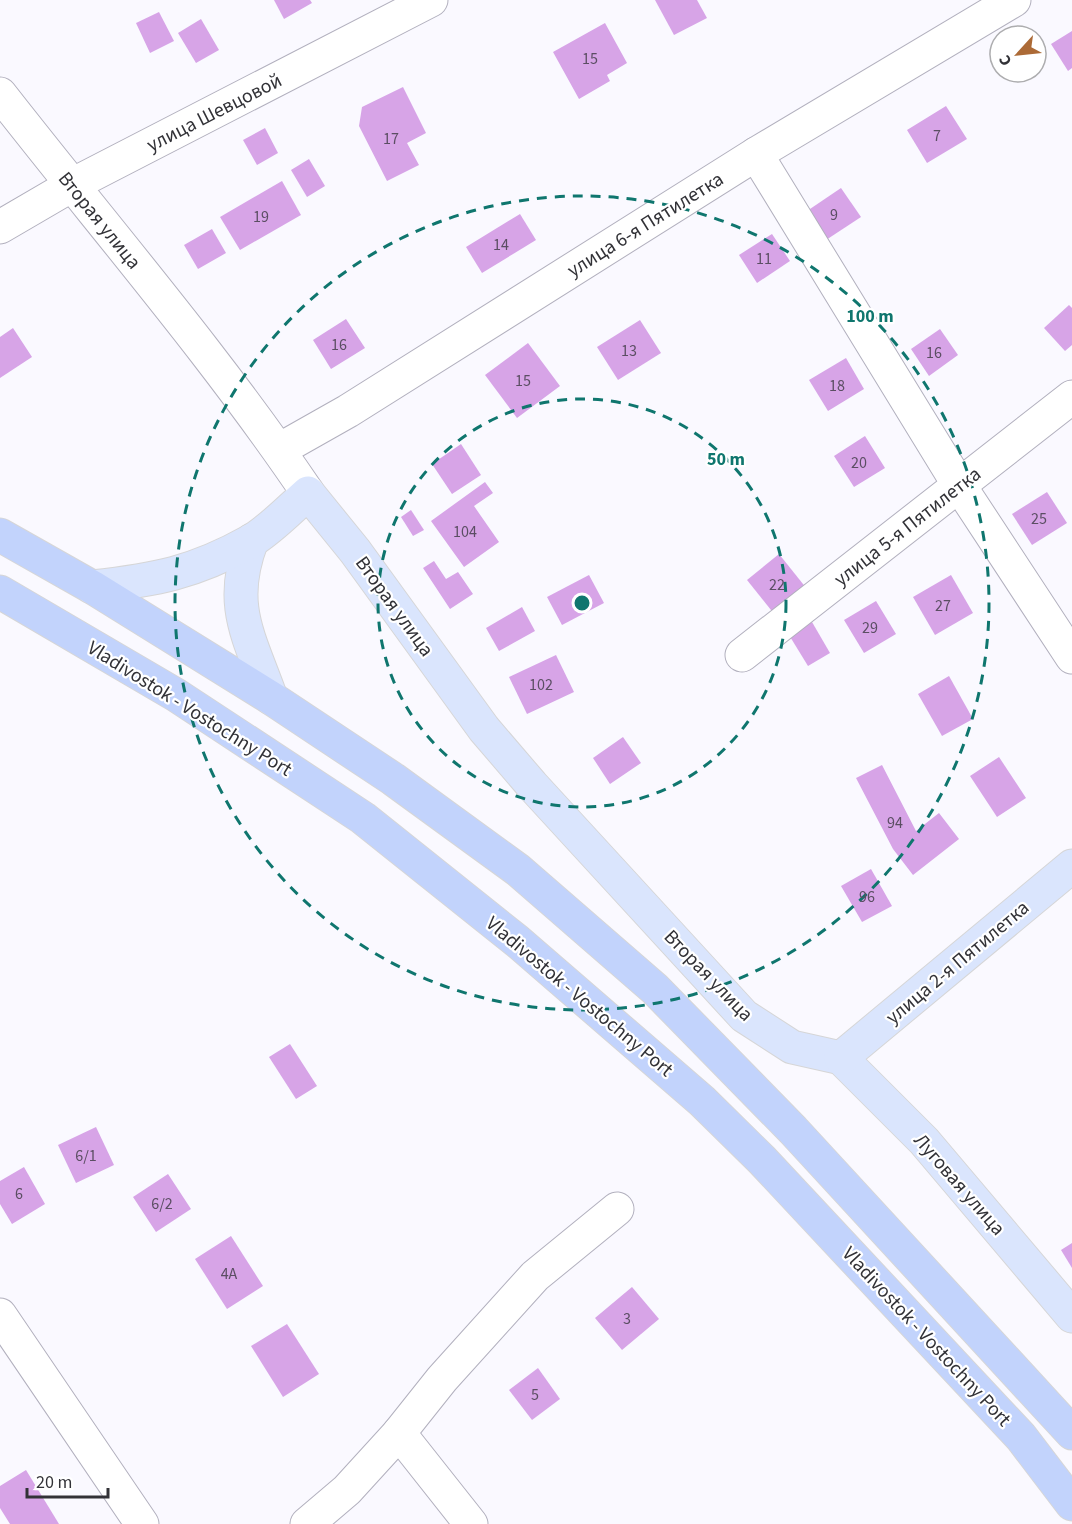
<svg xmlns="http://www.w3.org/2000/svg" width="1072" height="1524" viewBox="0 0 1072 1524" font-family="'Source Sans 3',sans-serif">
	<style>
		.building { fill: #d7a4e7 }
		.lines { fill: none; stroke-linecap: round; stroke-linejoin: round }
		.minor-casing { stroke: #b2b0be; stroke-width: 35 }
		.major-casing { stroke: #d6d6d7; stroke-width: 35 }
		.highway-casing { stroke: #d6d6d7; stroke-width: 35 }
		.minor { stroke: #fff; stroke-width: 33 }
		.major { stroke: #dae5fd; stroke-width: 33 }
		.highway { stroke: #c2d3fc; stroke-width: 33 }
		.ring { fill: none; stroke: #0f766e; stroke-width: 3; stroke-dasharray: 10 8 }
		.labels { text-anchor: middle; stroke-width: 4.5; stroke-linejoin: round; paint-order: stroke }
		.number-label { font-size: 16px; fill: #5b4e63 }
		.street-label { font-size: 20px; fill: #323237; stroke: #fff }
		.centre { fill: #0f766e; stroke: #fff; stroke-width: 3 }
		.ring-label { font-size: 18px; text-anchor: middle; font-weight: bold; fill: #0f766e; stroke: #fff; stroke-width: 4.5; stroke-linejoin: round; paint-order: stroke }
	</style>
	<rect width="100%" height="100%" fill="#faf9ff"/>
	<g class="building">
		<polygon points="274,0 310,0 312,3 284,19"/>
		<polygon points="655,0 697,0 707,18 674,35"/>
		<polygon points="159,12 174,41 150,53 136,23"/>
		<polygon points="201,19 219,50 196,63 178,33"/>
		<polygon points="605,23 627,63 607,75 610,81 579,99 553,52"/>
		<polygon points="1072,31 1072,68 1068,71 1051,44"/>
		<polygon points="403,87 426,133 407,143 419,165 387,181 359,126 362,107"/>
		<polygon points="946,106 967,139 927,163 907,130"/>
		<polygon points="265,128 278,153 257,165 243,140"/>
		<polygon points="309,159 325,186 307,197 291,170"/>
		<polygon points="282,181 301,215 240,250 220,217"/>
		<polygon points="841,188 861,217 826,240 807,211"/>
		<polygon points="520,214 536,240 482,273 466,247"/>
		<polygon points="212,229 226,253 198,269 184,245"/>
		<polygon points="772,234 790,261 757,283 739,255"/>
		<polygon points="1069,305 1072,308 1072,345 1065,351 1044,328"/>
		<polygon points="346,319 365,348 331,369 313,340"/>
		<polygon points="640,320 661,353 618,380 597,347"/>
		<polygon points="13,328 32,357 0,378 0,337"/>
		<polygon points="940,329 958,355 929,376 911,349"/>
		<polygon points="528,343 560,386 517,418 485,375"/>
		<polygon points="846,358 864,389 828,411 809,380"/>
		<polygon points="865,436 885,468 854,487 834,456"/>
		<polygon points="461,444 481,475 452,494 432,464"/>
		<polygon points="485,482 493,493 474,506 499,542 464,567 431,521"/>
		<polygon points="1047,492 1067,523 1032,545 1012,514"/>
		<polygon points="411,510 424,530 413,536 401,517"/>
		<polygon points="779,554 807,589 775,615 747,580"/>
		<polygon points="434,561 446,579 458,572 473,594 450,609 423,568"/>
		<polygon points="589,575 604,603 562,625 547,597"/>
		<polygon points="951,575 973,613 935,635 913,597"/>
		<polygon points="876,601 896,634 864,653 844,620"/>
		<polygon points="522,607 535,631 499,651 486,628"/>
		<polygon points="812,622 830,653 808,666 789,635"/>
		<polygon points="556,655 574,692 527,714 509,677"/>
		<polygon points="949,676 973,719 942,736 918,694"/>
		<polygon points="623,737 641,763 610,784 593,758"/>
		<polygon points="999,757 1026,798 997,817 970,776"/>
		<polygon points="882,765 916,831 939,813 959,839 913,875 893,849 856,778"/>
		<polygon points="871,869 892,906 862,922 841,886"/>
		<polygon points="290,1044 317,1086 296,1099 269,1057"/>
		<polygon points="96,1127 114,1165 76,1183 58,1145"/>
		<polygon points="24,1167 45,1204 12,1224 0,1204 0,1181"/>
		<polygon points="168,1174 191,1209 156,1232 133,1197"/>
		<polygon points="231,1236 263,1286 227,1309 195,1259"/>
		<polygon points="1072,1243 1072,1268 1061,1250"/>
		<polygon points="632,1287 659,1319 622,1350 595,1318"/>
		<polygon points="287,1324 319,1374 283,1397 251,1346"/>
		<polygon points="538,1368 560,1399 532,1420 509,1390"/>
		<polygon points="26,1470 59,1524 10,1524 0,1508 0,1486"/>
	</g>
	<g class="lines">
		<g class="minor-casing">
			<g id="minor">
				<path d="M 0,94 C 103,226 214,354 308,493"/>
				<polyline points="756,154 959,485 1072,657"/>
				<polyline points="0,227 72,185 431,0"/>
				<polyline points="279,450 348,411 756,154 1014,0"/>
				<polyline points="742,655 1072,397"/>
				<polyline points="0,1315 142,1524"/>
				<polyline points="399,1433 471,1524"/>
				<polyline points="307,1524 347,1490 399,1433 442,1379 535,1276 617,1209"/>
			</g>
		</g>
		<g class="major-casing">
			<g id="major">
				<path d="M 252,540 C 227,605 249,636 271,698"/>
				<path d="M 92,587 C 155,580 194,573 251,541 C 271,529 290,509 308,493 L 355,551 L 484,729 L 532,785 L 744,1016 L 792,1047 L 841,1058"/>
				<polyline points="841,1058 924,1141 1072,1316"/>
				<polyline points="841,1058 1072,866"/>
			</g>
		</g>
		<g class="highway-casing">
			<g id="highway">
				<polyline points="0,535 92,587 271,698 393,779 518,870 655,989 793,1130 1072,1433"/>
				<polyline points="0,592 176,695 363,818 517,941 702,1101 762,1160 1021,1437 1072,1504"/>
			</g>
		</g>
		<use href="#minor" class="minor"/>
		<use href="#major" class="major"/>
		<use href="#highway" class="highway"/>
	</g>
	<g class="ring">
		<circle cx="582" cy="603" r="204"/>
		<circle cx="582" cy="603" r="407"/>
	</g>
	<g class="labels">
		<g class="number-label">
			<text x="590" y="64">15</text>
			<text x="937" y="141">7</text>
			<text x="391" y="144">17</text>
			<text x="834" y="220">9</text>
			<text x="261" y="222">19</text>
			<text x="501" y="250">14</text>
			<text x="764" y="264">11</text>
			<text x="339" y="350">16</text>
			<text x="629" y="356">13</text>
			<text x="934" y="358">16</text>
			<text x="523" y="386">15</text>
			<text x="837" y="391">18</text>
			<text x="859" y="468">20</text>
			<text x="1039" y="524">25</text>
			<text x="465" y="537">104</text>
			<text x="777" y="590">22</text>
			<text x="943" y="611">27</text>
			<text x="870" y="633">29</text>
			<text x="541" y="690">102</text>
			<text x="895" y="828">94</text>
			<text x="867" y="902">96</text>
			<text x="86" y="1161">6/1</text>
			<text x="19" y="1199">6</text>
			<text x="162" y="1209">6/2</text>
			<text x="229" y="1279">4А</text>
			<text x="627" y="1324">3</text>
			<text x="535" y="1400">5</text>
		</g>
		<g class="street-label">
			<text transform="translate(214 112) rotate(-27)" y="7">улица Шевцовой</text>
			<text transform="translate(100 220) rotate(51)" y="7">Вторая улица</text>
			<text transform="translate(645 224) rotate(-32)" y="7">улица 6-я Пятилетка</text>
			<text transform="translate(907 526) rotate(-38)" y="7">улица 5-я Пятилетка</text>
			<text transform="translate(395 606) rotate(54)" y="7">Вторая улица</text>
			<text transform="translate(190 708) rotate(32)" y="7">Vladivostok - Vostochny Port</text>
			<text transform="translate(957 962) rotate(-40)" y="7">улица 2-я Пятилетка</text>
			<text transform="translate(709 975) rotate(46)" y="7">Вторая улица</text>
			<text transform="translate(580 996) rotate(40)" y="7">Vladivostok - Vostochny Port</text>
			<text transform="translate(960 1184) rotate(49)" y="7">Луговая улица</text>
			<text transform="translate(927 1336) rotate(47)" y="7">Vladivostok - Vostochny Port</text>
		</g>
	</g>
	<circle cx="582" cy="603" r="9" class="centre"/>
	<g class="ring-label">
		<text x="870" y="322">100 m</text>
		<text x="726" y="465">50 m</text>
	</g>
	<g transform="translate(1018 54) rotate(243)"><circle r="28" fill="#ffffff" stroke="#adadaf" stroke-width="1.5"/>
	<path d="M0-4.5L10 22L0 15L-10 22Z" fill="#ac6a36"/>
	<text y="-9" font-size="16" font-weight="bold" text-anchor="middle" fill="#323237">С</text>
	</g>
	<path d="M27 1488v9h81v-9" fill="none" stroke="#323237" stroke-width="3"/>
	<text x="36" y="1488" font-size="18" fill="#323237" stroke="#ffffff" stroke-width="4.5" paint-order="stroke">20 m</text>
</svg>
